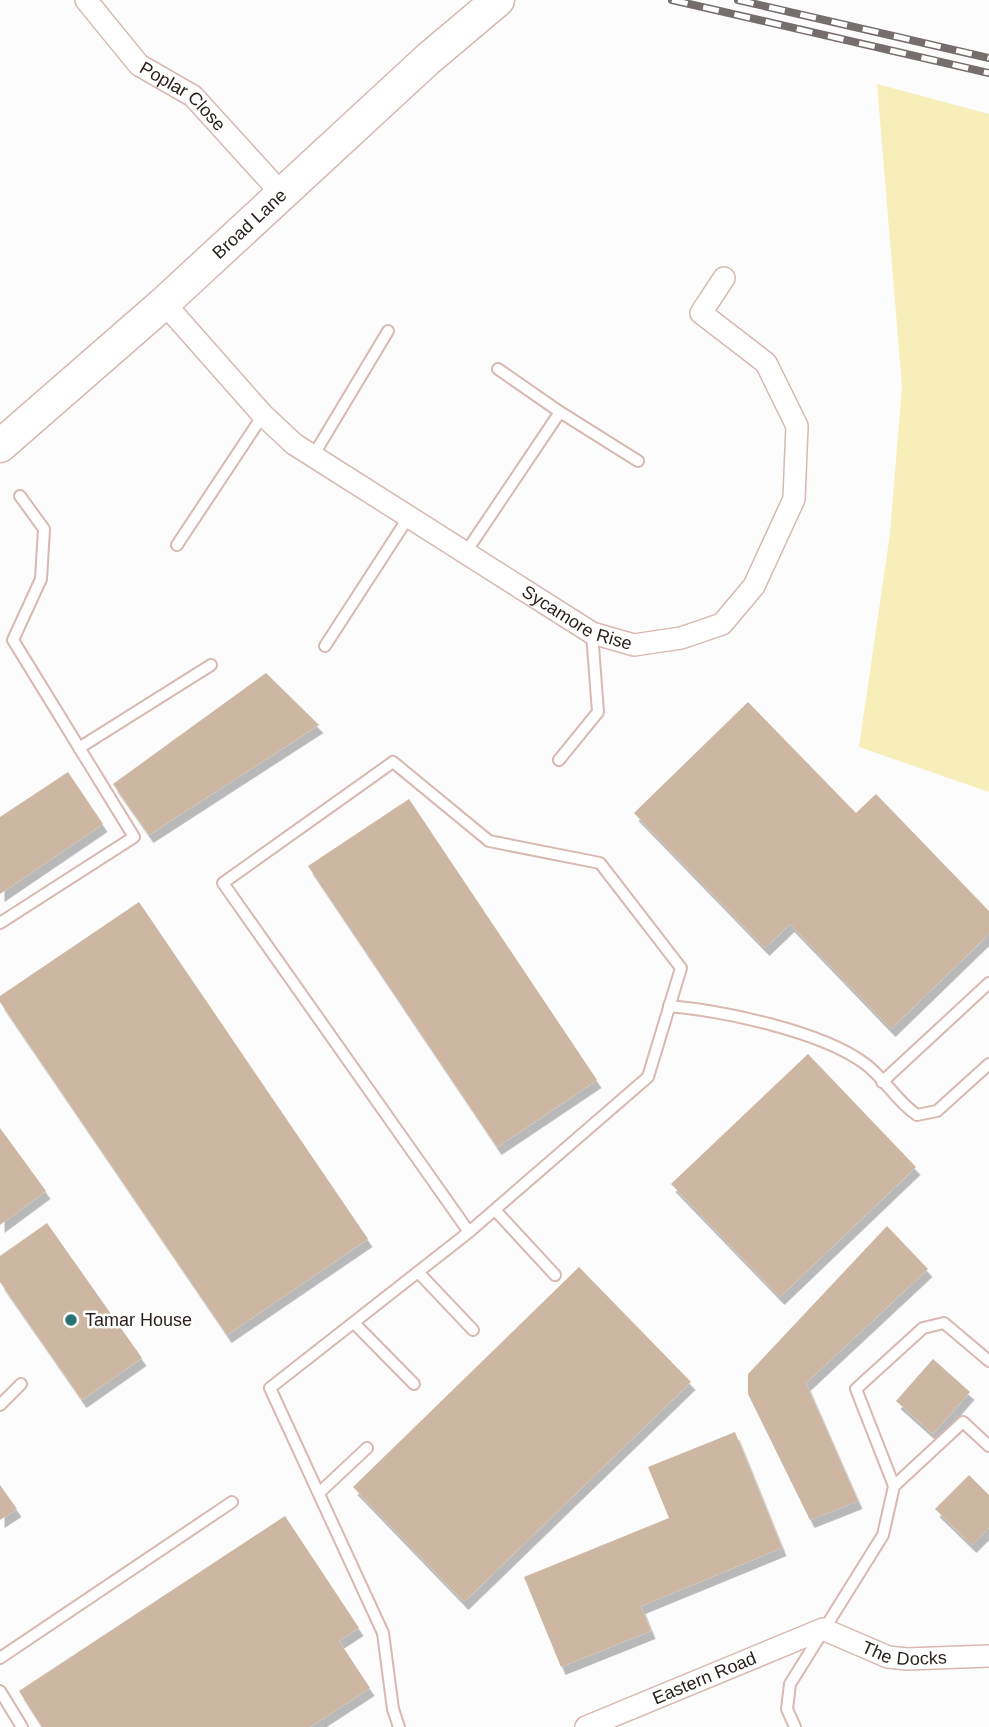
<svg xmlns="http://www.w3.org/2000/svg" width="989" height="1727" viewBox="0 0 989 1727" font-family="Helvetica,sans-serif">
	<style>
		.green { fill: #f8eeba }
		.building { fill: #cdb7a2; filter: url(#shadow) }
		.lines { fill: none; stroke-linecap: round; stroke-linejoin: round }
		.lane-casing { stroke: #d8b8b0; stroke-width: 14 }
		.street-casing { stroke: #d8b8b0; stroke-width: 24 }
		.secondary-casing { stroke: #d8b8b0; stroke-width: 35 }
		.lane { stroke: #fff; stroke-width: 10 }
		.street { stroke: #fff; stroke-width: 21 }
		.secondary { stroke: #fff; stroke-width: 32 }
		.rail-casing { stroke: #756e6c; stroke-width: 8 }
		.rail { stroke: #fff; stroke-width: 5; stroke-dasharray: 16; stroke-linecap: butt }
		.poi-dot { fill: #297375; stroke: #fff; stroke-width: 2.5 }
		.labels { text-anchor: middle; stroke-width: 5; stroke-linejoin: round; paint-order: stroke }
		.street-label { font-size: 18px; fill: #2a1e1b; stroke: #fff }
		.poi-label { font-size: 18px; fill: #2a1e1b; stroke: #fff; text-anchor: start }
	</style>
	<defs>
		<filter id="shadow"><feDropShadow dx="4.5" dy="8" stdDeviation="0" flood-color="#0004"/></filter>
	</defs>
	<rect width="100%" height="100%" fill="#fcfcfc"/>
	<polygon class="green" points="877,84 989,114 989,792 859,747 890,534 902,386"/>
	<g class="building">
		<polygon points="266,673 319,725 149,835 113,784"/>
		<polygon points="748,702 856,813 876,794 989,911 989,934 891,1029 790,924 765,948 634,813"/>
		<polygon points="68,772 103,824 0,894 0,817"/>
		<polygon points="409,799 597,1080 497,1147 308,866"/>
		<polygon points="139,902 368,1239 227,1335 0,1002 0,996"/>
		<polygon points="808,1054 916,1167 780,1297 671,1184"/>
		<polygon points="0,1128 46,1191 0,1225"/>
		<polygon points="47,1223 142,1358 82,1400 0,1282 0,1256"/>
		<polygon points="887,1226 928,1269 806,1383 858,1501 810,1520 748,1394 748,1374"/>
		<polygon points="579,1267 691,1382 464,1602 353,1487"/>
		<polygon points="933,1359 970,1392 933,1434 896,1401"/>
		<polygon points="735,1432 782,1548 641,1606 651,1631 561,1667 524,1577 669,1518 648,1467"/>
		<polygon points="969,1475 989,1495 989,1528 972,1545 935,1509"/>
		<polygon points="0,1485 17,1509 0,1520"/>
		<polygon points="285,1516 359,1628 339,1641 370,1688 310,1727 42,1727 19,1691"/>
	</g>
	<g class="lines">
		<g class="lane-casing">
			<g id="lane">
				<polyline points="498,369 560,412"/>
				<polyline points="313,456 388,331"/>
				<polyline points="177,545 263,415"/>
				<polyline points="466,552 560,412 638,461"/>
				<polyline points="325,646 408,518"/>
				<polyline points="79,748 211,665"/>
				<polyline points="559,760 598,712 592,633"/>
				<polyline points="0,923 134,837 13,640 41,579 44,529 20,496"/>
				<path d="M 669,1006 C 724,1011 820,1031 864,1063 C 884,1077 896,1101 917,1115 L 937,1111 L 989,1064"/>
				<polyline points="882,1082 989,983"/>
				<polyline points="495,1210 555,1275"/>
				<polyline points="418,1272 473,1330"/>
				<polyline points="354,1323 414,1384"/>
				<polyline points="0,1405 21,1384"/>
				<polyline points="894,1486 856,1389 923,1328 944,1323 989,1361"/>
				<polyline points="319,1493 367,1448"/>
				<polyline points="0,1658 232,1502"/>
				<polyline points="0,1691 22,1727"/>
				<polyline points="399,1727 393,1709 383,1633 270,1388 469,1232 648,1077 681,968 600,863 489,841 393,762 223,883 469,1232"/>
				<polyline points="795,1727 787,1709 790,1684 883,1535 894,1486 963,1422 989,1446"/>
			</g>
		</g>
		<g class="street-casing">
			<g id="street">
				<path id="s1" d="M 86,0 L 139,65 L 193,96 L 282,194"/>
				<path id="s2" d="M 164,303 L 263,415 L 294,444 L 592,633 L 634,645 L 681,638 L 722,624 L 754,586 L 794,499 L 797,426 L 766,363 L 701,313 L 724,278"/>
				<path id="s3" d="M 586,1727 L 823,1629 L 888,1657 L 907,1659 L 989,1656"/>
			</g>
		</g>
		<g class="secondary-casing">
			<g id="secondary">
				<path id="s4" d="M 0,446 L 164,303 L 428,59 L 498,0"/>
			</g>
		</g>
		<use href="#lane" class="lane"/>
		<use href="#street" class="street"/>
		<use href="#secondary" class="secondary"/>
		<g class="rail-casing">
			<g id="rail">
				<polyline points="672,0 989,73"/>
				<polyline points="738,0 989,58"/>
			</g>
		</g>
		<use href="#rail" class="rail"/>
	</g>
	<circle class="poi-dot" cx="71" cy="1320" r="7"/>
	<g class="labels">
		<g class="street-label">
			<text dy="6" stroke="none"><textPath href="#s1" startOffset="138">Poplar Close</textPath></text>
			<text dy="6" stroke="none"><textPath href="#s4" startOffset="334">Broad Lane</textPath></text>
			<text dy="6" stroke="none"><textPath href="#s2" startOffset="525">Sycamore Rise</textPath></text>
			<text dy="6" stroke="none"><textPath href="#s3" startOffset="343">The Docks</textPath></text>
			<text dy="6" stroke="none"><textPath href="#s3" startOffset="128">Eastern Road</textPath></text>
		</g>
		<g class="poi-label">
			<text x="85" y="1326">Tamar House</text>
		</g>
	</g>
</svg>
